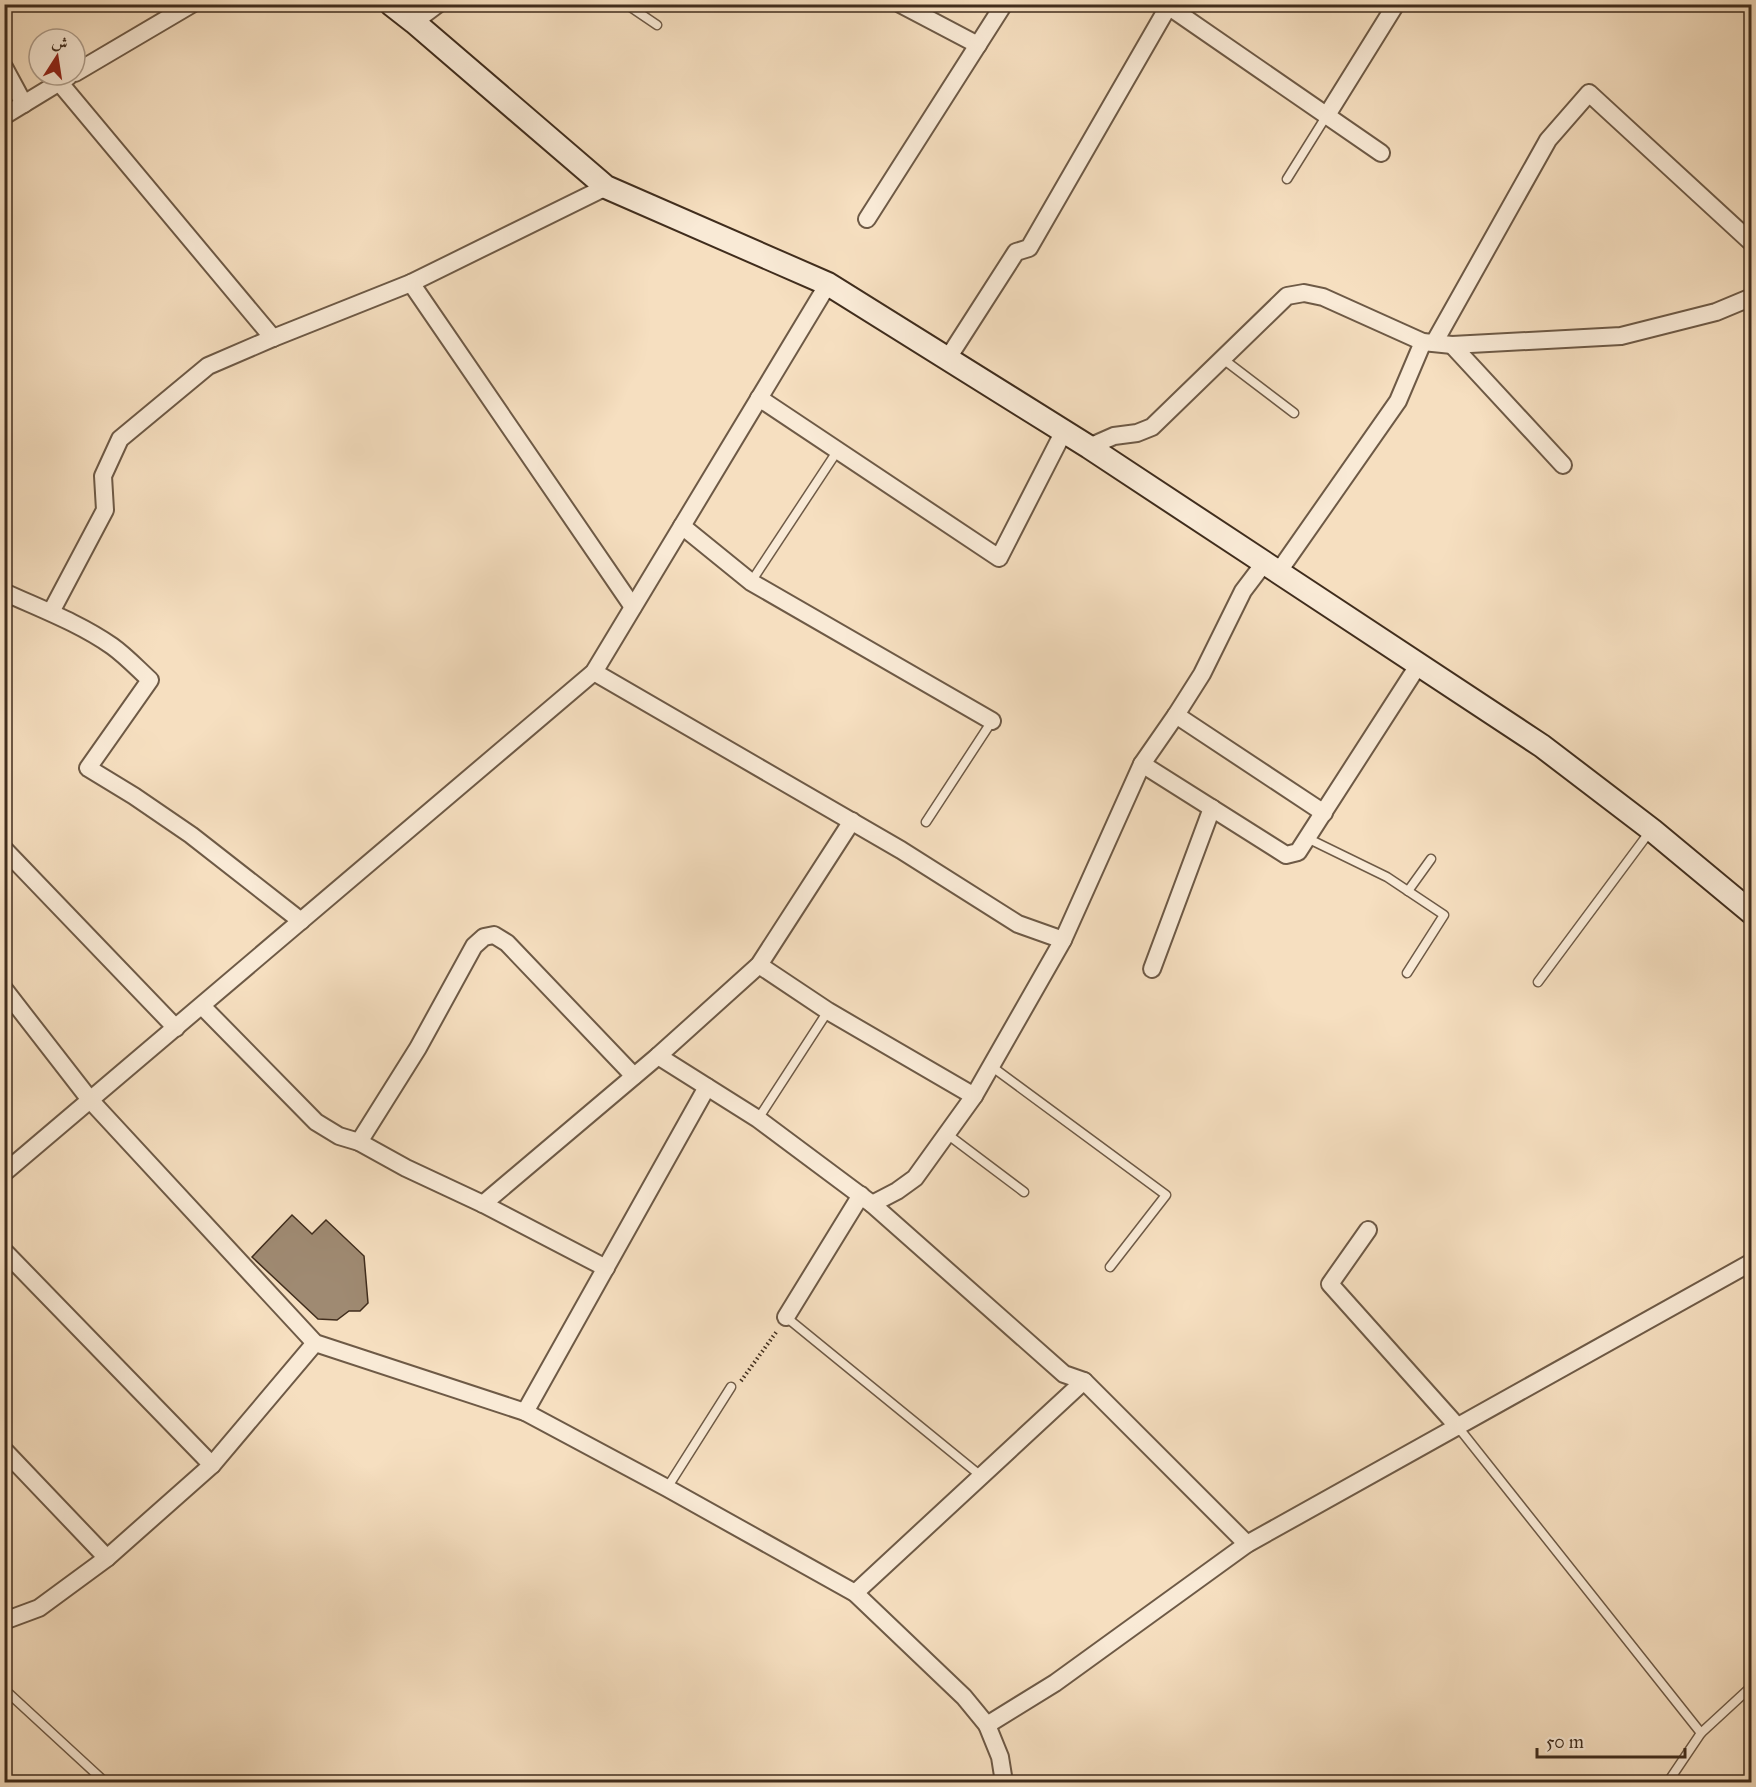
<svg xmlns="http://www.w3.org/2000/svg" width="1756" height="1787" viewBox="0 0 1756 1787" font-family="'IM FELL Great Primer',Amiri,serif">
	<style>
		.building { fill: #9f8a72; stroke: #402d1d; stroke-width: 1.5 }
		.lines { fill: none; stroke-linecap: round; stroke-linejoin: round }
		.service-casing { stroke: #6e5a46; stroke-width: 11 }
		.minor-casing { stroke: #6e5a46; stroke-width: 20 }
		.secondary-casing { stroke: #402d1d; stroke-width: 26 }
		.path { stroke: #402d1d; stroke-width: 4; stroke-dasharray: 1.5 3; stroke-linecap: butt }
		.service { stroke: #f9ead6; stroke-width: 8 }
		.minor { stroke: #f9ead6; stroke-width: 16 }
		.secondary { stroke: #f9ead6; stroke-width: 22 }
	</style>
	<rect width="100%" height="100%" fill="#f6dfc0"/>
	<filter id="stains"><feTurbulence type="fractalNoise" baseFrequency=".00333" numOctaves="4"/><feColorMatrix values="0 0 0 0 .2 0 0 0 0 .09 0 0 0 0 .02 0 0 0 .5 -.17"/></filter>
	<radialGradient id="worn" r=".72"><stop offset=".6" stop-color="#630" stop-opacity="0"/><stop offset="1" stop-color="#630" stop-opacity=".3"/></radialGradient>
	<polygon class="building" points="292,1215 312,1234 326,1220 364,1256 368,1303 360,1311 349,1311 337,1320 318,1319 252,1257"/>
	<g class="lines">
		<g class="service-casing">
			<g id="service">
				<polyline points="626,4 657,25"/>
				<polyline points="1287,179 1327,115"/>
				<polyline points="1223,359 1294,413"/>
				<polyline points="751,582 838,450"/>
				<polyline points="926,822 992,721"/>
				<polyline points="1307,838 1387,877 1444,915 1407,973"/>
				<polyline points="1408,891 1431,859"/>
				<polyline points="1538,982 1651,830"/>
				<polyline points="991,1066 1166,1195 1110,1267"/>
				<polyline points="758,1119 828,1011"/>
				<polyline points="947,1134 1024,1192"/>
				<polyline points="786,1317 981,1476"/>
				<polyline points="1458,1427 1701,1733"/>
				<polyline points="667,1488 731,1387"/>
				<polyline points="4,1689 105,1782"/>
				<polyline points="1668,1782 1701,1733 1752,1686"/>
			</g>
		</g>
		<g class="minor-casing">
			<g id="minor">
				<polyline points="900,4 978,45"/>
				<polyline points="1165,4 1381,153"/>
				<polyline points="414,22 438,4"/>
				<polyline points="4,67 24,104"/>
				<polyline points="75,73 192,4"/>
				<polyline points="59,82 273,338"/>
				<polyline points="1327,115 1396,4"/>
				<polyline points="4,116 68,77"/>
				<polyline points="867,219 1004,4"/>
				<polyline points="411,283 633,607"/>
				<polyline points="1434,343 1548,140 1589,93 1752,243"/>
				<polyline points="1452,345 1563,465"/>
				<polyline points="948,358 1016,252 1029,248 1168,7"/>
				<polyline points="759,398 999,558 1064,431"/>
				<polyline points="1089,447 1114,436 1137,433 1152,427 1287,296 1304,293 1323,297 1423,342 1452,345 1621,336 1716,312 1752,297"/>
				<polyline points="682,526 751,582 992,721"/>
				<polyline points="1279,571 1398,401 1423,342"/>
				<path d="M 4,592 C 41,609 79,623 112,646 C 126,656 138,669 150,680 L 88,768 L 134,796 L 191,835 L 301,921"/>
				<polyline points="51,612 105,510 103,476 120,439 208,366 273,338 411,283 606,187"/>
				<polyline points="594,672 901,850 1018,924 1063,940"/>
				<polyline points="1176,715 1324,813"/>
				<polyline points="1142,764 1286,855 1298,852 1419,664"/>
				<polyline points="4,849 176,1028"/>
				<polyline points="759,965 828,1011 974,1096"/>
				<polyline points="1152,969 1212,808"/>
				<polyline points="4,989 91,1101 315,1343 525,1412 667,1488 855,1593 964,1697 987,1725 1000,1757 1004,1782"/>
				<polyline points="202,1006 316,1122 339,1136 359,1142 406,1168 483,1204 606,1268"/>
				<polyline points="658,1056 758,1119 872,1204 1064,1374 1084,1381 1247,1544"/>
				<polyline points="359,1142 418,1048 474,946 484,937 494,935 507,943 634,1076"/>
				<polyline points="4,1173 594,672 828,284"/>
				<polyline points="483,1204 658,1056 759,965 852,821"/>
				<polyline points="872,1204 897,1191 915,1178 974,1096 1063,940 1142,764 1176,715 1202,674 1243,591 1265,562"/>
				<polyline points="1368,1230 1330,1284 1458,1427"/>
				<polyline points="4,1251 212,1465"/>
				<polyline points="786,1317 861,1195"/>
				<polyline points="525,1412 707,1087"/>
				<polyline points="4,1450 107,1558"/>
				<polyline points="855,1593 1084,1381"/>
				<polyline points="4,1621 39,1608 107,1558 212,1465 315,1343"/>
				<polyline points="987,1725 1055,1683 1247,1544 1752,1262"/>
			</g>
		</g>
		<g class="secondary-casing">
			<polyline id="secondary" points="391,4 414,22 606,187 828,284 1089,447 1542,746 1652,830 1752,913"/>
		</g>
		<polyline class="path" points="741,1381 777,1331"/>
		<use href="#service" class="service"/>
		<use href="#minor" class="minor"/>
		<use href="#secondary" class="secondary"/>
	</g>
	<rect width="1756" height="1787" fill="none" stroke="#f6dfc0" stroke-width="24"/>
	<rect x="6" y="6" width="1744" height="1775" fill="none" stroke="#402d1d" stroke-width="3"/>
	<rect x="12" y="12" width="1732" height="1763" fill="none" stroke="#402d1d" stroke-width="1.5"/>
	<g transform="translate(57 57) rotate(12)"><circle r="28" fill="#f9ead6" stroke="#af9e8c" stroke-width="1.5"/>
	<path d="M0-4.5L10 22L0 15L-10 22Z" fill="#8f2418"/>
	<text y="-9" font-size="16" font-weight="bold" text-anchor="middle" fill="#402d1d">ش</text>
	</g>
	<path d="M1537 1748v9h148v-9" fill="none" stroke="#402d1d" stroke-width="3"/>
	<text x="1546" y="1748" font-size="18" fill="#402d1d" stroke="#f9ead6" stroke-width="4.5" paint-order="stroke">50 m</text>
	<rect width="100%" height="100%" filter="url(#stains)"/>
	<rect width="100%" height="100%" fill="url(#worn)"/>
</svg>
